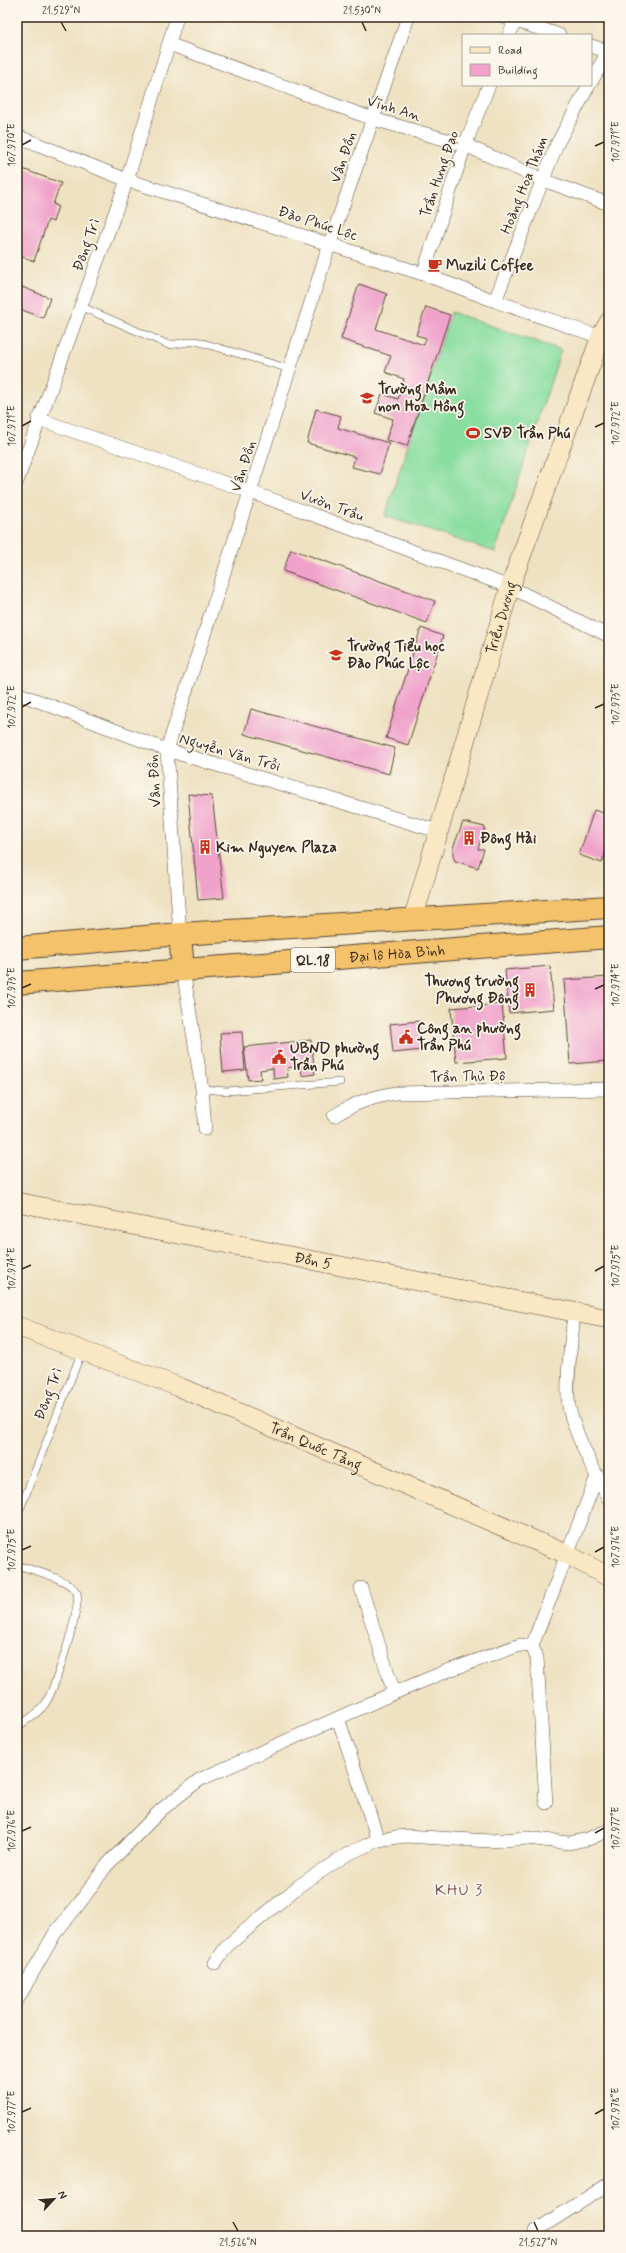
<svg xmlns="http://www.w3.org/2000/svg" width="626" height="2253" font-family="Mynerve,sans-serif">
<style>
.pitch{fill:#89dea0;stroke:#62845f}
.building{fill:#f0a2cb}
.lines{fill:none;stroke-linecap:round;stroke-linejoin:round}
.lane-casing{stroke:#564637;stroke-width:8}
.street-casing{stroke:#564637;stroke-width:14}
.secondary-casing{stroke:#564637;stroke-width:20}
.highway-casing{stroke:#564637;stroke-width:24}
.lane{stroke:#fff;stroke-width:7}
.street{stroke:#fff;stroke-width:13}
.secondary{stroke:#fae7c3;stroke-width:19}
.highway{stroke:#f3c26a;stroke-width:22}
.ticks{fill:none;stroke:#3b2a1e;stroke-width:1.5}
.labels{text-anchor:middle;stroke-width:3.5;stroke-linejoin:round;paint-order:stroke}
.shield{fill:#fbf7ec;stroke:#75685c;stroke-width:1}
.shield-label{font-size:14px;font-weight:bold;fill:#3b2a1e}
.street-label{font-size:15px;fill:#3b2a1e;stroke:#fbf7ec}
.poi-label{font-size:15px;font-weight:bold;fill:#3b2a1e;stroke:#fbf7ec;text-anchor:start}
.neighbourhood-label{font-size:16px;letter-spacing:1px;fill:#7a545b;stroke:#fbf7ec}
.neatline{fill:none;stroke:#3b2a1e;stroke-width:1.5}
.ticks-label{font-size:10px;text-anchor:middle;fill:#3b2a1e}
</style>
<rect width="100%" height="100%" fill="#fbf7ec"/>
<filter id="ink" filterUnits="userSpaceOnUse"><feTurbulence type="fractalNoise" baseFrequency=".025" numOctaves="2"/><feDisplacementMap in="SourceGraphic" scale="8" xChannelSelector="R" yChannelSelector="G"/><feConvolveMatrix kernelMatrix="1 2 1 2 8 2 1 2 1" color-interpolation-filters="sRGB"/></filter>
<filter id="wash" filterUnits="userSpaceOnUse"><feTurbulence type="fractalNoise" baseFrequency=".012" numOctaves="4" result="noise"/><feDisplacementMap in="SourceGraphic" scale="16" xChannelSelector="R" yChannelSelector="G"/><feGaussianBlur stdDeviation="0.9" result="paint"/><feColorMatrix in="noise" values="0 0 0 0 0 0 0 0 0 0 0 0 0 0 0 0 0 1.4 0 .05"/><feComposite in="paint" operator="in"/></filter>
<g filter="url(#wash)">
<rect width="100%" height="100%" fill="#efe2c2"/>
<path class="pitch" d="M451 312 561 350 495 552 385 516Z"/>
<g id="blocks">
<path class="building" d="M17 167 61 183 53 204 58 206 53 222 48 220 34 261 17 255Z
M359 284 387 294 376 329 424 345 426 338 416 335 426 307 450 315 407 446 386 440 393 419 375 413 382 394 398 399 404 379 385 372 391 356 341 339Z
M17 285 50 298 43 318 17 308Z
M316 409 341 416 338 428 389 443 380 474 352 467 355 457 307 443Z
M291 549 435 601 427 623 283 571Z
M421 628 443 636 408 745 386 738Z
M251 709 395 748 389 774 244 734Z
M188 794 212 796 224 898 198 900Z
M594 810 609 815V842L602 863 579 855Z
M463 822 485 827 478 849H484L478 868 455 861 453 856V848Z
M550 966 554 1009 509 1013 505 970Z
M609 977V1061L570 1064 564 980Z
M502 1004 507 1058 456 1062 451 1008Z
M419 1021 422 1050 393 1053 390 1024Z
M242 1032 245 1070 223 1072 220 1033Z
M311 1040 315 1074 302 1076 301 1066 287 1068 288 1077 274 1079 273 1068 260 1070 261 1079 248 1080 244 1047Z"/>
</g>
</g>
<g filter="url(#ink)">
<use href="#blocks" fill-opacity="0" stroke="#564637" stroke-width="1"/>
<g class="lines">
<defs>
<path id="lane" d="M80 306 169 345 196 341 290 369
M202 1089 227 1091 340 1082
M17 1517 82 1351
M17 1565C32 1570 70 1579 77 1593 82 1605 54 1692 45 1704 38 1714 27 1720 17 1727"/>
<path id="street" d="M504 17 559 35
M509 35 517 17
M169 44 373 119 465 145 543 180 609 204
M591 46 609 52
M591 82 609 50
M17 136 127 180 423 274 495 301 609 340
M423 274 465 145 489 85
M495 301 557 144 589 85
M38 419 251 492 510 587 609 636
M17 481 127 180 177 17
M17 693 167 750 438 831
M180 934 167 750 330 243 408 17
M183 970 202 1089 205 1129
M334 1116C354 1103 372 1097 396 1093L609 1089
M574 1312C572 1338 565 1383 569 1407 574 1433 596 1475 609 1499
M361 1588 394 1693
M338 1718 378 1840
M546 1803 537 1658 532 1646 597 1476
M215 1963 227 1946 300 1885 346 1855 378 1840 405 1836 490 1841 527 1838 569 1843 588 1839 609 1830
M17 2000 55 1933 79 1904 106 1866 161 1810 199 1780 394 1693 447 1671 520 1645 532 1646
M535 2231 609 2184"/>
<g id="secondary">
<path id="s1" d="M413 919 510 587 601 336 609 322"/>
<path id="s2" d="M17 1202 609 1319"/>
<path id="s3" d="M17 1326 179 1387 566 1554 609 1577"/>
</g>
<g id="highway">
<path d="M180 934 183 970"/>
<path d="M17 948 180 934 609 907"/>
<path id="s4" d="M17 983 609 937"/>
</g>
</defs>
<use href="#lane" class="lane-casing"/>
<use href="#street" class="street-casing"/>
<use href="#secondary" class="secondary-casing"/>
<use href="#highway" class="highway-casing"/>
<use href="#lane" class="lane"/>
<use href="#street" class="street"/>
<use href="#secondary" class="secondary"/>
<use href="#highway" class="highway"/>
</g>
</g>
<path class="ticks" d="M61 22 66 31M362 22 366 31M22 145 31 140M595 146 604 142M22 426 31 421M595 427 604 423M22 707 31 702M595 708 604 704M22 988 31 984M595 989 604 985M22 1269 31 1265M595 1271 604 1266M22 1550 31 1546M595 1552 604 1547M22 1831 31 1827M595 1833 604 1828M22 2112 31 2108M595 2114 604 2109M233 2222 238 2231M534 2222 538 2231"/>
<defs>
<symbol id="cafe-bare" viewBox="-9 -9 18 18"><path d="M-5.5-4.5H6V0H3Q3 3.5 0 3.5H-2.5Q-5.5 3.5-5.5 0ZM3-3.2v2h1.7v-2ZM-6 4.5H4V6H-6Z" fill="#c8321e" stroke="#fbf7ec" stroke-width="2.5" paint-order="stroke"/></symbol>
<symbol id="school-bare" viewBox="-9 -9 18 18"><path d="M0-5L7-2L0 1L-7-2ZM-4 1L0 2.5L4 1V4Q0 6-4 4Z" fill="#c8321e" stroke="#fbf7ec" stroke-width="2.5" paint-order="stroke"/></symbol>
<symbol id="stadium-bare" viewBox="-9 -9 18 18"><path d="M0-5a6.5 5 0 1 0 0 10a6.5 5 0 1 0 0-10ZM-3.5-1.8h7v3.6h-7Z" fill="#c8321e" stroke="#fbf7ec" stroke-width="2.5" paint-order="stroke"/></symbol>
<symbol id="building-bare" viewBox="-9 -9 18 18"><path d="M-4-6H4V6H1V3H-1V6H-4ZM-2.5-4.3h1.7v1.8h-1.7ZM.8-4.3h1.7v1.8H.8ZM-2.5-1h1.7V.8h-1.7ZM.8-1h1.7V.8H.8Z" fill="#c8321e" stroke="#fbf7ec" stroke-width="2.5" paint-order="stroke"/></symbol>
<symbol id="civic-bare" viewBox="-9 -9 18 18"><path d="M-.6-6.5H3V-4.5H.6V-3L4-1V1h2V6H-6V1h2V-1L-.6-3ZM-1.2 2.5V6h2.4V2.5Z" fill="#c8321e" stroke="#fbf7ec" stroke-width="2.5" paint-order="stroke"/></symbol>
</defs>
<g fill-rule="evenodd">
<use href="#cafe-bare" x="425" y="255" width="20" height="20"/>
<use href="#school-bare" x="357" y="388" width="20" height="20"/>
<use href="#stadium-bare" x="463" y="423" width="20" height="20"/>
<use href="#school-bare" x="326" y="645" width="20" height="20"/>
<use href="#building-bare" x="459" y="828" width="20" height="20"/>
<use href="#building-bare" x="195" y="837" width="20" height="20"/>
<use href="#building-bare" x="520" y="980" width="20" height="20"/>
<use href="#civic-bare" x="396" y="1027" width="20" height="20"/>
<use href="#civic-bare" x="269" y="1047" width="20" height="20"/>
</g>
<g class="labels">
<rect class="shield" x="291" y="948" width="44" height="24" rx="3"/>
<g class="shield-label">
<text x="313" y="965">QL.18</text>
</g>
<g class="street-label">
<text transform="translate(394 108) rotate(17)" y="5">Vĩnh An</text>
<text transform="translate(343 157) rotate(-71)" y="5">Vân Đồn</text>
<text transform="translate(439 174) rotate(-71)" y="5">Trần Hưng Đạo</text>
<text transform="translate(524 185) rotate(-68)" y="5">Hoàng Hoa Thám</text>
<text transform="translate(318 223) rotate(18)" y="5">Đào Phúc Lộc</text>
<text transform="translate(86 245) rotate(-70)" y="5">Đông Trì</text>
<text transform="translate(243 466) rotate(-72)" y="5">Vân Đồn</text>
<text transform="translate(332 505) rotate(20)" y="5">Vườn Trầu</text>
<text dy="5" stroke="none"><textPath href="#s1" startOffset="314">Triều Dương</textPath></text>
<text transform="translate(230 752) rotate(16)" y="5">Nguyễn Văn Trỗi</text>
<text transform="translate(154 781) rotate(-93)" y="5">Vân Đồn</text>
<text dy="5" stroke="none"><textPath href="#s4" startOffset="381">Đại lộ Hòa Bình</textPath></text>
<text transform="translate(468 1076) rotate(-1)" y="5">Trần Thủ Độ</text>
<text dy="5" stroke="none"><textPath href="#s2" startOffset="302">Đồn 5</textPath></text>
<text transform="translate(48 1394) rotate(-69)" y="5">Đông Trì</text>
<text dy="5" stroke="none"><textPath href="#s3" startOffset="322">Trần Quốc Tảng</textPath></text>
</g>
<g class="poi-label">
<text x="446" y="270">Muzili Coffee</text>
<text x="378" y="394">Trường Mầm<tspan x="378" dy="17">non Hoa Hồng</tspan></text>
<text x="484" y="438">SVĐ Trần Phú</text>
<text x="347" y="651">Trường Tiểu học<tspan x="347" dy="17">Đào Phúc Lộc</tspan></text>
<text x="480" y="843">Đông Hải</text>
<text x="216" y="852">Kim Nguyen Plaza</text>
<text x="519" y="986" text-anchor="end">Thương trường<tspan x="519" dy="17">Phương Đông</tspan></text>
<text x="417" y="1033">Công an phường<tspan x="417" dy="17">Trần Phú</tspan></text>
<text x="290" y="1053">UBND phường<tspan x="290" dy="17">Trần Phú</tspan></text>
</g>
<g class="neighbourhood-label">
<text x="459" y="1895">KHU 3</text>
</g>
</g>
<rect width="626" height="2253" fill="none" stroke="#fbf7ec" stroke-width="44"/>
<rect x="462" y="34" width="130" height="52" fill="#fbf7ec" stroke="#aea59a"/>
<rect x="470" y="47" width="20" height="6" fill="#fae7c3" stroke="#aea59a"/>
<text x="498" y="54" font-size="12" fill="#3b2a1e">Road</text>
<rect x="470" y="64" width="20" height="12" fill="#f0a2cb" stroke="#aea59a"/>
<text x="498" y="74" font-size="12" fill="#3b2a1e">Building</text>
<g transform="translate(54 2199) rotate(64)" stroke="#fbf7ec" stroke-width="3" paint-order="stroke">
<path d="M0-3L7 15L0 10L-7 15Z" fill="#3b2a1e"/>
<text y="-6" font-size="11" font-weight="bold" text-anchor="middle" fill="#3b2a1e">N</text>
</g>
<rect x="22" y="22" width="582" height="2209" class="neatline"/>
<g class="ticks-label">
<text x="61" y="14">21.529°N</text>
<text x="362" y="14">21.530°N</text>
<text transform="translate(615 142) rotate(-90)" y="4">107.971°E</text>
<text transform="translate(11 145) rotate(-90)" y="4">107.970°E</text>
<text transform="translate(615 423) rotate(-90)" y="4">107.972°E</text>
<text transform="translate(11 426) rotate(-90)" y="4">107.971°E</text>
<text transform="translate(615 704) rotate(-90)" y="4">107.973°E</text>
<text transform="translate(11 707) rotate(-90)" y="4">107.972°E</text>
<text transform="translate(615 985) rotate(-90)" y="4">107.974°E</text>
<text transform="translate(11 988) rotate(-90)" y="4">107.973°E</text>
<text transform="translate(615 1266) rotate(-90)" y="4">107.975°E</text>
<text transform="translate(11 1269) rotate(-90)" y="4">107.974°E</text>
<text transform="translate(615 1547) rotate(-90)" y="4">107.976°E</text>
<text transform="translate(11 1550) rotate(-90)" y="4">107.975°E</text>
<text transform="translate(615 1828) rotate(-90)" y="4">107.977°E</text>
<text transform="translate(11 1831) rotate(-90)" y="4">107.976°E</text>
<text transform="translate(615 2109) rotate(-90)" y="4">107.978°E</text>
<text transform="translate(11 2112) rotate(-90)" y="4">107.977°E</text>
<text x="238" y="2246">21.526°N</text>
<text x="538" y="2246">21.527°N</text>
</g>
</svg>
